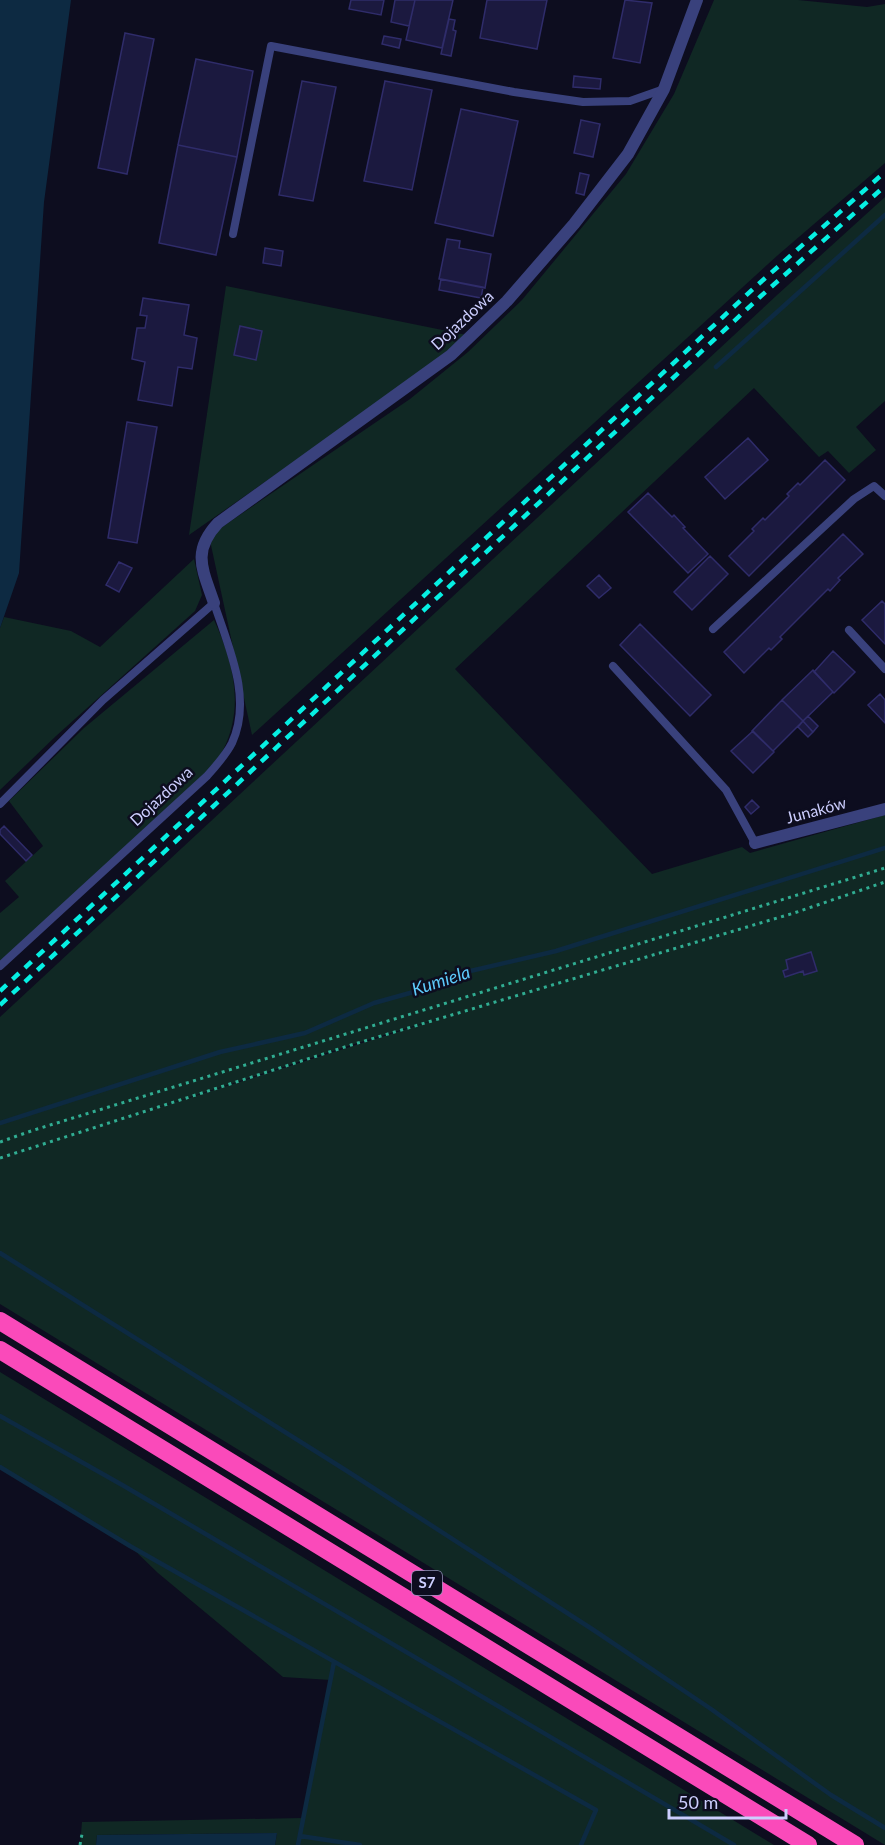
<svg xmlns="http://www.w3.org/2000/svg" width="885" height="1845" font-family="Lato,sans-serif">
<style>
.green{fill:#102824;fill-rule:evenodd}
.water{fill:#0d2a42}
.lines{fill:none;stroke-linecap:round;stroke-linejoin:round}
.stream{stroke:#0d2a42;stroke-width:4.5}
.building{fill:#1b193f;stroke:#2f2c6a;stroke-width:1.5}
.path{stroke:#30ad92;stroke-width:3;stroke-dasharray:3 4.5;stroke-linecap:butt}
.service{stroke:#39417c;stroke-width:8}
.minor{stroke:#39417c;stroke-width:12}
.motorway{stroke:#fa4aba;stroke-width:18}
.rail{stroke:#06efe3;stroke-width:4.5;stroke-dasharray:9 8;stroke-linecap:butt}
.labels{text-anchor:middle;stroke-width:5;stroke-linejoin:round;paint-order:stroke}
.shield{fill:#0d0d1f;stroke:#9394bb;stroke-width:1.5}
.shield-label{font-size:15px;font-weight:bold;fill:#cccefe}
.street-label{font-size:16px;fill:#cccefe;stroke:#0d0d1f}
.water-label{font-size:18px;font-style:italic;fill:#5dcafb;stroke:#0d0d1f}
</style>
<rect width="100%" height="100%" fill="#0d0d1f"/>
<path class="green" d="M714 0H798L867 7 885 4V163L778 255 252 735 209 536 410 399 468 352 522 300 626 174 674 94Z
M885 197V401L856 427 876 450 849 473 828 451 819 457 754 388 455 669 652 874 742 847 750 853 885 815V1845L0 1304V1017L776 296ZM451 1015 132 1116 351 1045Z
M226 286 467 335 412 379 189 535Z
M194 559 202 595 195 611 56 736 0 790V628L4 617 71 631 100 647Z
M214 620C233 661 245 707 223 750 219 758 212 765 206 772L0 962V913L19 897 5 881 43 846 9 801 84 728Z
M0 1372 774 1845H275L277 1833 97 1835 96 1845H80L82 1822 303 1818 331 1680 283 1677 158 1573 130 1546 0 1467Z"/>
<path class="water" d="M0 0H71L44 202 19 573 0 628Z
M277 1833 275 1845H96L97 1835Z"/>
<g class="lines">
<path class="stream" d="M716 367 885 215
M0 1123 220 1052 305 1033 374 1003 417 991 466 972 556 951 885 848
M0 1253 347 1471 592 1629 711 1709 831 1795 885 1828
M0 1416 124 1486 734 1845
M0 1467 130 1546 596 1810 581 1845
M300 1836 360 1845
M298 1845 334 1662"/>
</g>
<path class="building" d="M351 0H384L381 15 349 9Z
M395 0H415L409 26 391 22Z
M415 0H453L442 48 406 40Z
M487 0H547L537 49 480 38Z
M625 0 652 3 640 63 613 58Z
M449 19 455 20 453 30 456 31 451 56 441 54Z
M125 33 154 39 127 174 98 168Z
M384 36 401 39 399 48 382 44Z
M196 59 253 71 237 157 178 145Z
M574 76 601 79 600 89 573 87Z
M302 81 336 87 313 201 279 195Z
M385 81 432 90 412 190 364 181Z
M461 109 518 121 493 236 435 223Z
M581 120 600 124 593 157 574 153Z
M178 145 237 157 216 255 159 243Z
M580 173 589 175 584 195 576 193Z
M447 239 460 241 459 248 491 254 485 288 439 279Z
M265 248 283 251 281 266 263 263Z
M441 279 483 287 481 298 439 290Z
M143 298 189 305 184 335 197 338 192 369 178 367 172 406 138 400 145 362 132 359 137 328H145L147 316 140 315Z
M240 326 262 331 256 360 234 355Z
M127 422 157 427 137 543 108 538Z
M748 438 768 460 725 499 705 477Z
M825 460 845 480 749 576 729 556 754 531 752 529 763 518 765 520 789 496 787 494 798 483 800 485Z
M648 493 672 517 674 515 685 527 683 528 708 554 688 573 628 512Z
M843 534 863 554 838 578 840 580 830 591 828 589 780 637 782 639 771 650 769 648 744 673 724 652Z
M710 556 728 574 692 610 674 592Z
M119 562 132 568 119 592 106 585Z
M599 575 611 588 599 598 587 586Z
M882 601 885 604V644L862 620Z
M640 624 711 695 690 716 620 645Z
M833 651 855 672 834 693 814 672Z
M813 670 833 692 803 721 782 700Z
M880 694 885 700V723L868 705Z
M782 700 803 721 773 751 752 731Z
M808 716 818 726 813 732 803 721Z
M803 721 813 732 808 737 798 727Z
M753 731 774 752 753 773 731 751Z
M752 800 759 807 751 814 745 807Z
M4 826 32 855 26 861 0 834V830Z
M811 952 817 971 804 975 803 971 785 977 783 971 788 969 786 960Z"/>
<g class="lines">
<path class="path" d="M0 1142 34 1130 885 868
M0 1158 351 1045 794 913 885 882
M80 1845 82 1834"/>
<path class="service" d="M233 234 271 46 514 92 583 102 630 101 664 89
M713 629 854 499 874 486 885 496
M849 630 885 669
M613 666 726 790 755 843
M0 804 103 700 214 603C228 646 253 698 232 743 226 755 216 766 207 776L0 966"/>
<path class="minor" d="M214 603C203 570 191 552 218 523L451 355 507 301 574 224 628 154 664 89 697 0
M755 843 885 809"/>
<path class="motorway" d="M0 1321 855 1845
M0 1350 808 1845"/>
<path class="rail" d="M0 991 754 288 885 172
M0 1005 761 296 885 186"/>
</g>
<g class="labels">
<rect class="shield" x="412" y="1571" width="30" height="24" rx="4.5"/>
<g class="shield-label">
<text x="427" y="1588">S7</text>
</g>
<g class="street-label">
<text transform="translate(462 320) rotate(-43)" y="6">Dojazdowa</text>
<text transform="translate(161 796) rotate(-43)" y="6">Dojazdowa</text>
<text transform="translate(816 810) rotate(-15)" y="6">Junaków</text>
</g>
<g class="water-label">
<text transform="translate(441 981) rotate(-18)" y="6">Kumiela</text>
</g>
</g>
<path d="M669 1809v9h117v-9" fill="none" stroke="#cccefe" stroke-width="3"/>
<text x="678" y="1809" font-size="18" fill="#cccefe" stroke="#0d0d1f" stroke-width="4.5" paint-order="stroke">50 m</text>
</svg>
